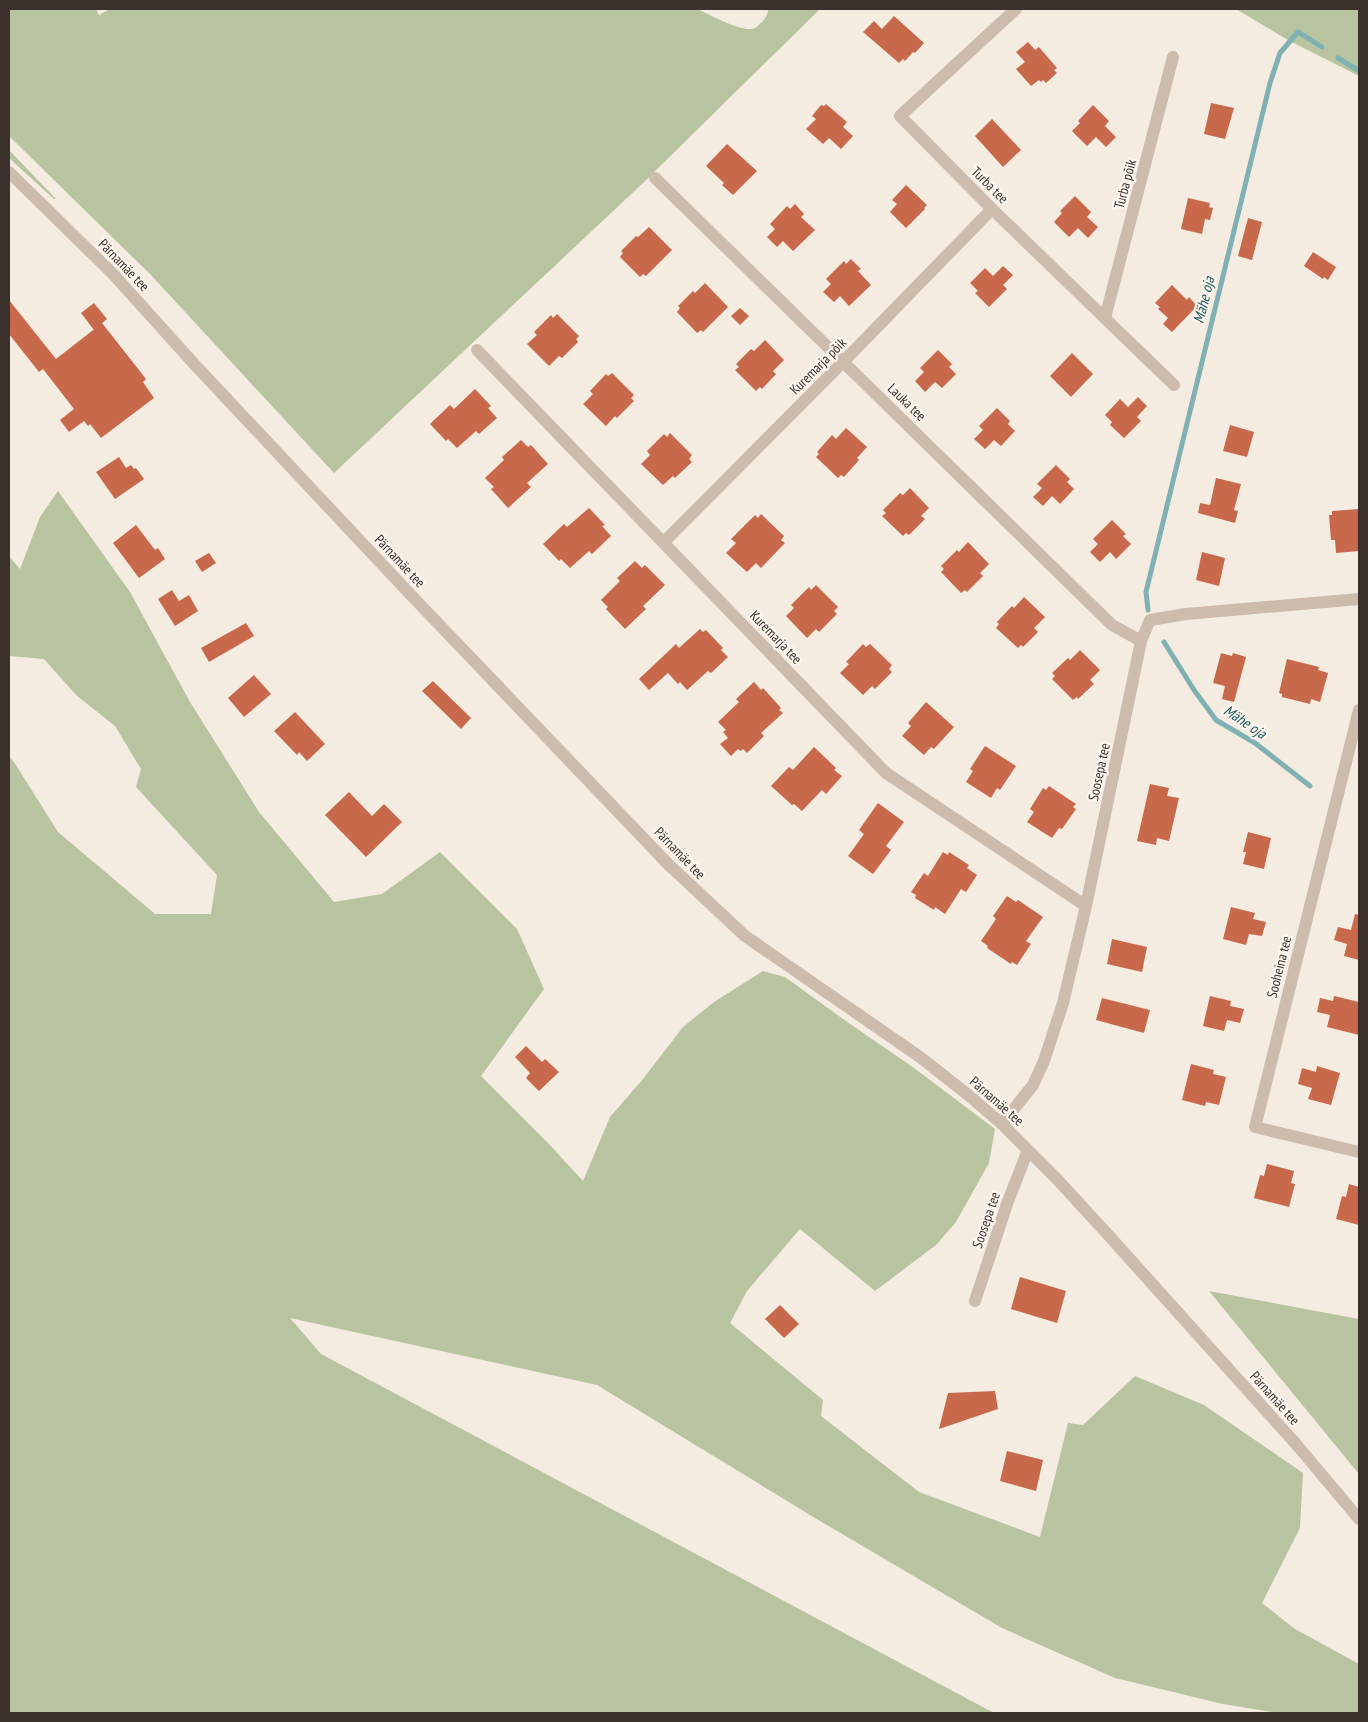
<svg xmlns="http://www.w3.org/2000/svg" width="1368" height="1722" font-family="'PT Sans Narrow',sans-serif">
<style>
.green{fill:#b8c4a0}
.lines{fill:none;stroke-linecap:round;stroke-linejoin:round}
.stream{stroke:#7fb0b2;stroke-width:5}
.building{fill:#c8694b}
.minor{stroke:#cdbbac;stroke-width:12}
.labels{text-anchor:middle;stroke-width:4.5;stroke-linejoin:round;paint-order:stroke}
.street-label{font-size:14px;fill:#3b302b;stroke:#fbf5ee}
.water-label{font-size:15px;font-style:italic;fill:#1f5a5e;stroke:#fbf5ee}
</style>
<rect width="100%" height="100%" fill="#f4ebe1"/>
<path class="green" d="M9 9H96L99 15 110 9H697C711 15 737 30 751 29 755 29 758 26 761 23 765 19 768 15 768 9H820L643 183 334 473 150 274 9 136Z
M1236 9H1359V76L1288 40Z
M9 150 56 199H54L9 158Z
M58 491 130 592 190 702 259 812 334 902 382 894 440 852 517 929 544 989 481 1076 548 1143 583 1181 610 1117 643 1079 683 1027 714 1002 763 971 785 977 843 1019 914 1068 995 1129 989 1163 956 1222 936 1245 875 1291 800 1229 747 1291 730 1323 823 1400 821 1416 919 1492 1040 1537 1068 1423 1083 1425 1135 1376 1204 1405 1303 1473 1300 1528 1262 1603 1295 1629 1359 1664V1713H1279L1223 1704 1115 1678 1002 1628 820 1521 597 1385 290 1318 321 1354 994 1713H9V756L14 762 58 832 155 914H211L217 875 136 787 141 769 115 726 77 696 44 659 9 656V556L20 569 40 517Z
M1209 1291 1359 1319V1474Z"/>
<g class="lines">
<path class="stream" d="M1338 58 1359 71
M1148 610 1146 592 1270 83 1280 53 1298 32 1322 47
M1164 642 1194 690 1216 720 1255 743 1310 786"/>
</g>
<path class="building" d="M894 16 924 43 915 53 913 52 905 61 903 59 899 63 863 32 874 21 882 29Z
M1028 42 1035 50 1039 47 1057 68 1054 70 1057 73 1046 83 1043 80 1041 82 1039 80 1031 86 1016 69 1025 62 1016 52Z
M1211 103 1234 108 1225 139 1204 134Z
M826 104 847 122 843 127 853 136 841 149 829 138 823 144 806 129 816 119 812 116 821 105 824 106Z
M1093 105 1109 121 1105 126 1116 137 1106 147 1096 137 1087 146 1072 131 1080 123 1078 121Z
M992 119 1021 150 1003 167 975 136Z
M727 144 757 171 733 195 722 185 724 183 706 166Z
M906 185 927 205 924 208 925 209 906 228 890 212 897 204 892 200Z
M1075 196 1091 212 1087 217 1098 227 1088 238 1078 228 1069 237 1054 222 1062 213 1060 211Z
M1188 198 1210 203 1209 207 1213 208 1210 220 1205 219 1202 234 1181 229Z
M795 204 804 214 801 217 815 230 793 251 783 241 777 247 767 237 775 229 770 224 787 206 790 209Z
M1248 218 1262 222 1252 260 1238 256Z
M649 227 672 250 646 276 643 274 640 277 620 257 623 253 621 251 636 236 638 237Z
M1313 252 1336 267 1328 280 1324 277 1323 279 1304 266Z
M851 259 861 269 858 271 871 285 849 306 840 296 834 302 823 292 831 284 826 279 844 261 846 264Z
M1003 266 1013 275 1003 285 1007 289 989 307 975 293 978 291 970 283 985 268 993 276Z
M705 283 728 307 703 332 701 330 697 333 677 312 680 308 678 306 693 291 695 293Z
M1172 285 1187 300 1189 297 1197 306 1172 332 1163 324 1168 318 1158 309 1160 307 1155 303Z
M9 300 56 359 97 327 94 330 81 313 94 303 107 319 102 323 146 379 143 382 154 398 101 438 90 424 88 426 84 421 69 432 60 420 74 409 43 369 39 372 9 334Z
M740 308 749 316 740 325 731 316Z
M557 314 579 336 576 339 578 342 562 358 559 356 549 366 527 344 537 335 534 332 551 315 553 318Z
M765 340 784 360 773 371 776 374 762 389 760 387 756 391 735 370 739 367 736 364 751 349 754 351Z
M938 350 952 364 949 367 956 374 942 388 935 382 925 392 915 381 924 372 920 368Z
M1072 353 1093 374 1071 397 1050 376Z
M612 373 634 395 631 398 634 401 617 418 615 416 606 426 583 404 593 394 590 391 606 374 608 376Z
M475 389 491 406 488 408 497 418 479 434 476 431 457 448 448 439 446 441 430 424 450 405 454 409Z
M1138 397 1147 406 1137 417 1141 421 1124 438 1110 425 1112 422 1105 415 1120 399 1128 407Z
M997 408 1010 421 1008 424 1015 431 1001 446 994 440 985 449 974 439 983 430 979 426Z
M1230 425 1254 432 1247 457 1223 451Z
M846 428 867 447 857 458 859 460 844 477 841 475 838 478 816 457 819 454 817 452 832 435 836 439Z
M670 433 692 455 689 459 692 462 675 478 673 476 663 485 641 464 650 455 647 451 664 434 667 437Z
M521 440 528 447 531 445 548 464 527 483 531 487 508 508 491 489 494 487 485 478 504 460 502 457Z
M119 457 126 468 131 465 134 469 136 468 144 479 115 499 96 472Z
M1056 465 1070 479 1067 482 1074 489 1060 504 1052 496 1043 506 1033 497 1042 488 1037 484Z
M1216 478 1241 484 1234 510 1238 511 1235 523 1198 513 1200 503 1210 505Z
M910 488 929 508 921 516 925 519 909 535 906 533 903 536 882 516 886 513 883 510 900 493 903 495Z
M589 508 605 525 602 526 611 536 592 554 589 551 570 568 561 559 559 561 543 544 564 524 567 527Z
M1359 509V551L1336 553 1335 540H1331L1329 515H1332V511Z
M761 514 784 536 781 540 785 543 761 568 756 563 747 572 726 553 736 543 731 539 755 515 758 518Z
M1112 520 1126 534 1123 536 1131 544 1116 559 1110 552 1100 562 1090 552 1098 544 1093 539Z
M136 525 155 550 158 548 165 559 139 578 113 543Z
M968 542 989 564 980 573 983 576 967 592 965 590 961 593 941 572 944 569 941 566 957 550 959 552Z
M1202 552 1225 558 1219 586 1196 580Z
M209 553 216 563 202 572 195 561Z
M635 561 642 568 645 565 665 585 643 606 646 609 625 629 606 609 608 607 601 600 620 581 617 578Z
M816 585 838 607 834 611 837 614 819 632 816 629 807 638 786 616 794 608 791 605 809 587 811 590Z
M172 590 179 601 189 595 198 611 175 626 158 599Z
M1024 597 1045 617 1034 628 1038 632 1023 647 1021 645 1018 648 996 628 999 624 997 622 1012 606 1014 608Z
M246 623 254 636 209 662 201 648Z
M700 629 703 632 706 630 723 648 721 650 728 657 711 673 708 671 687 690 680 682 678 684 668 673 649 690 639 679 676 644 679 648Z
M863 644 866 647 870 644 892 665 889 669 892 672 875 689 872 686 863 695 840 673 849 664 846 662Z
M1080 650 1100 670 1090 680 1094 684 1078 699 1077 697 1073 700 1052 679 1055 676 1052 673 1068 658 1070 660Z
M1221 653 1232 656 1233 653 1246 657 1234 702 1222 699 1225 686 1213 683Z
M1287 659 1319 667 1318 670 1328 673 1320 702 1311 699 1310 704 1282 697V694L1279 693Z
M254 675 271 694 244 717 228 698Z
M433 681 471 718 461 729 422 691Z
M754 682 761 690 763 688 781 708 779 710 783 713 761 733 764 736 747 753 743 749 741 751 738 749 731 756 720 744 728 738 723 732 726 730 718 722 739 702 736 699Z
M926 702 954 727 934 749 931 747 924 755 902 736 911 726 908 723Z
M295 712 325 744 307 761 299 752 297 755 274 731Z
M985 746 1016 766 1000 790 997 788 991 798 966 782 973 771 970 769Z
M814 747 836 768 834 770 842 776 826 794 822 790 802 811 794 804 792 805 771 786 789 767 793 770Z
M1150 784 1169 788 1167 796 1179 798 1169 841 1157 838 1156 845 1137 841Z
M1049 786 1076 804 1073 807 1076 809 1062 829 1059 828 1052 838 1027 822 1034 812 1030 809 1043 788 1046 790Z
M349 792 372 816 384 804 402 822 366 857 325 815Z
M878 803 904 822 886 846 891 850 873 874 848 856 864 834 859 830Z
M1248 832 1271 838 1264 869 1243 864 1246 852H1243Z
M943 852 948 855 949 852 969 865 967 868 977 875 966 892 961 889 945 914 935 907 934 910 915 898 916 895 911 892 924 873 928 876Z
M1007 896 1016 902 1018 900 1043 917 1026 941 1031 944 1017 965 1012 962 1011 964 987 948 988 946 981 941 996 919 993 916Z
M1231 907 1255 913 1253 919 1266 922 1262 936 1249 934 1246 945 1223 939Z
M1355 914 1359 915V960L1344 956 1347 944 1334 940 1338 927 1351 930Z
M1112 939 1147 947 1142 972 1107 964Z
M1210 996 1231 1001 1230 1006 1244 1009 1240 1023 1227 1020 1224 1031 1203 1026Z
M1334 996 1359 1002V1035L1327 1027 1330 1015 1317 1012 1320 998 1333 1001Z
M1102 998 1150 1010 1144 1033 1096 1020Z
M526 1046 542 1062 545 1059 559 1072 539 1091 526 1078 530 1073 515 1057Z
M1191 1064 1214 1070 1213 1074 1226 1077 1219 1105 1206 1102 1205 1106 1182 1100Z
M1317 1066 1340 1073 1331 1105 1308 1099 1312 1088 1298 1084 1302 1068 1316 1072Z
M1267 1164 1294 1171 1291 1183 1295 1184 1289 1207 1254 1198 1260 1175 1264 1176Z
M1349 1184 1359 1187V1225L1336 1219 1342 1196 1346 1197Z
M1020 1277 1066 1291 1057 1323 1011 1309Z
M780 1305 799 1324 784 1338 765 1319Z
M995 1391 998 1409 939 1429 948 1393Z
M1007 1451 1043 1460 1036 1491 1000 1481Z"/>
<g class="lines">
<path class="minor" d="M1016 9 900 116 992 209 1174 385
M9 172 113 274 196 366 409 593 668 864 745 936 920 1057 967 1094 1002 1124 1056 1178 1111 1238 1296 1444 1359 1519
M655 178 1112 625 1141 641
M1105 318 1173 57
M477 350 886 773 1086 906
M664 542 844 361 992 209
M1359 710 1255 1127 1359 1152
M1002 1124 1033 1085 1044 1061 1063 1003 1086 906 1141 641 1150 620 1186 614 1359 599
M975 1301 1007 1204 1028 1150"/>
</g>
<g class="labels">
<g class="street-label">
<text transform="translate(1125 184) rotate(-75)" y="5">Turba põik</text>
<text transform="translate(990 185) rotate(45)" y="5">Turba tee</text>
<text transform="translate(124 265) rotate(46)" y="5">Pärnamäe tee</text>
<text transform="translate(818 366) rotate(-45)" y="5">Kuremarja põik</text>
<text transform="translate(907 402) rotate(44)" y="5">Lauka tee</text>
<text transform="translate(400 561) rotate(47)" y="5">Pärnamäe tee</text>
<text transform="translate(776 637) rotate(46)" y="5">Kuremarja tee</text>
<text transform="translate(1099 772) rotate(-78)" y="5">Soosepa tee</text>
<text transform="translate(680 853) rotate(46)" y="5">Pärnamäe tee</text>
<text transform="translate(1279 967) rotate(-76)" y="5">Sooheina tee</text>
<text transform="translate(997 1101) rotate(41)" y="5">Pärnamäe tee</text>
<text transform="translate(986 1220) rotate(-71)" y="5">Soosepa tee</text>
<text transform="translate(1275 1398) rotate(48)" y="5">Pärnamäe tee</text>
</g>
<g class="water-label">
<text transform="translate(1204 300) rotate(-76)" y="5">Mähe oja</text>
<text transform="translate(1245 722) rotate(34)" y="5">Mähe oja</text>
</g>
</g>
<rect width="1368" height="1722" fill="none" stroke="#3b302b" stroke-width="20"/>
</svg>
